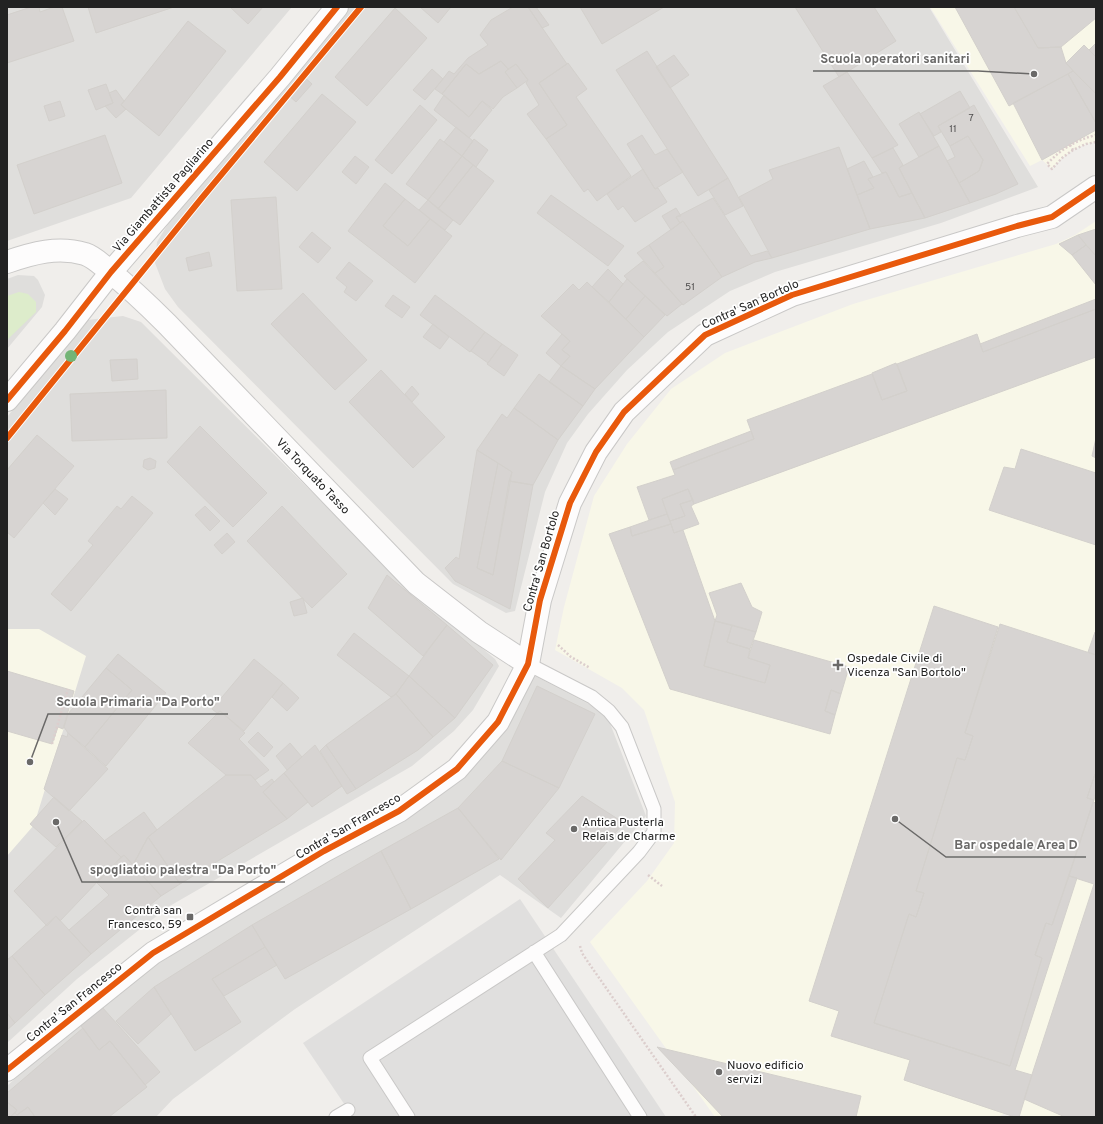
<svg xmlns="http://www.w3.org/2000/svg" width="1103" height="1124" font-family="Overpass,sans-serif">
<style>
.residential{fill:#dfdedc}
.education{fill:#f8f7e8}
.grass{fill:#ddeccb}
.parking{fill:#e0dfde}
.building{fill:#d7d4d2;stroke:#d3d0cc}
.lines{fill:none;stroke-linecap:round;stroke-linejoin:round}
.lane-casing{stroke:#c9c8c7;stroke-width:15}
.street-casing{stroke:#c9c8c7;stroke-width:24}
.path{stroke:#dccecd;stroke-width:2.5;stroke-dasharray:2 2;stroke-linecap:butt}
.lane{stroke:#fdfcfc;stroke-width:13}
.street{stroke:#fdfcfc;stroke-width:22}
.cycleway-casing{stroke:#fff;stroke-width:8}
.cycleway{stroke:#e8590c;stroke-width:6}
.tree{fill:#73b476}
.poi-dot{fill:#6a6968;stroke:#fff;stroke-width:1.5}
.labels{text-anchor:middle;stroke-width:3.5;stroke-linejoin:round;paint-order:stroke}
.number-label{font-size:10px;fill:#4f4e4e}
.street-label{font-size:12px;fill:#222;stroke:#fff}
.poi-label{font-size:12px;fill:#222;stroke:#fff;text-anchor:start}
.leader{fill:none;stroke:#6a6968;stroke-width:1.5}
.callout-dot{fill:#6a6968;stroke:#fff;stroke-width:1.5}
.callout-label{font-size:13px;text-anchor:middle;font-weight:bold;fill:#6a6968;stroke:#fff;stroke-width:3.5;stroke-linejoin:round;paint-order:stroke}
</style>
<rect width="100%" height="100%" fill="#f0eeeb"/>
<path class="residential" d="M7 7H292L131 198 7 241Z
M345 7H929L1038 187 941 223 775 272 730 291 668 332 627 370 588 414 567 443 545 492 515 611 506 613 453 584 178 307 165 289 155 263 157 242 179 206Z
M18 275 34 276 38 280 45 295 42 307 7 349V279Z
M123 316 141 322 395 575 495 659 499 666 473 710 454 731 412 766 168 907 77 979 7 1043V417L87 320Z
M527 672 606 713 646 816 561 918 500 875 295 1009 173 1099 156 1117H7V1086L142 965 447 784Z"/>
<path class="education" d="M930 7H1096V142L1086 144 1073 150 1062 158 1052 169 1042 160 1030 166Z
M1096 221V1117H1027L1008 1112 998 1117H715L590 942 647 881 674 843 675 802 644 710 622 688 555 650 564 607 594 496 627 444 671 389 725 353 853 304 1056 244 1075 235Z
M7 629H39L86 656 34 825 7 856Z"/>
<path class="grass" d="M19 292 28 294 36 302V312L7 340V296Z"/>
<path class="parking" d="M520 899 666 1117H353L303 1043Z"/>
<path class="building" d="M31 7H39L40 12 54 7H62L74 41 7 63V15Z
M88 7H174L96 33Z
M230 7H263L248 24Z
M420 7H451L438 23Z
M513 7H528L567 64 539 83 567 125 546 139 527 114 539 105 526 83 528 80 516 64 508 69 501 61 479 74 466 64 442 94 435 89 449 71 454 74 468 58 488 45 480 35 491 20Z
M528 7H536L549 25 542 28Z
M580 7H664L602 44Z
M795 7H874L896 41 839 77Z
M955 7H1014L1038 48 1061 47 1066 63 1073 71 1009 106Z
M1014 7H1096V18L1061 47 1038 48Z
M395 8 427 38 367 106 335 77Z
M188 21 226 51 159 136 121 105Z
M1096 43V57L1089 50Z
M1084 45 1096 57V94L1066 63Z
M647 51 728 178 698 196 616 70Z
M674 55 689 75 670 88 656 67Z
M501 61 508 69 505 72 517 88 503 97 493 109 482 101 469 117 442 94 466 64 479 74Z
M568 63 587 89 576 97 631 176 597 201 588 189 584 192 546 139 567 125 539 83Z
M516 64 528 80 517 88 505 72Z
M432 69 443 79 425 100 413 90Z
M1073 71 1096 94V123L1068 74Z
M847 72 898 145 872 158 823 86Z
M1068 74 1096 123V130L1042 160 1013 103Z
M302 75 312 84 296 102 286 93Z
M106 84 113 103 96 110 88 90Z
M116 90 124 101 121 105 126 109 116 118 105 106 113 103 109 93Z
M960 91 970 108 938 126 941 132 934 136 920 114Z
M322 94 356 122 297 191 264 162Z
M444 95 469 117 482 101 492 110 469 138 434 110Z
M60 101 65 116 49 121 44 106Z
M420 105 437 120 392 174 375 160Z
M974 105 1018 184 996 194 970 203 959 183 979 171 983 160 968 136 950 146 938 126Z
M919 112 939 146 919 157 899 124Z
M456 127 473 141 462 156 444 142Z
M105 135 122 183 34 214 17 165Z
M642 135 655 155 667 149 683 172 655 189 627 144Z
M968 136 983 160 979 171 959 183 947 161 955 157 950 146Z
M440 139 462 156 428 200 406 184Z
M474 139 488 150 476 167 462 156Z
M939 146 970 203 925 218 899 168Z
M839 147 870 229 772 258 739 197 773 179 769 170Z
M893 148 903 165 899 168 912 193 899 197 886 172 882 173 872 158Z
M355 156 369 167 356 184 342 172Z
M462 156 473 165 438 209 428 200Z
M864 161 873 177 868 179 874 188 857 195 847 169Z
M473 165 494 181 460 225 438 209Z
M643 169 655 189 658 188 667 202 635 222 623 206 618 210 607 194Z
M886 172 899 197 912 193 925 218 870 229 857 195 874 188 868 179Z
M728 178 743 206 725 215 709 190Z
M385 183 405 199 383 226 408 246 430 219 452 236 415 283 348 231Z
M551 195 624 246 608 266 537 213Z
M276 197 282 289 237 291 231 200Z
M713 198 751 256 767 251 772 258 755 262 722 277 683 221 680 223 676 217Z
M405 199 430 219 408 246 383 226Z
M428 200 453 220 445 230 419 210Z
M676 208 681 216 676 217 680 223 671 230 662 216Z
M683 221 722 277 683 305 655 273 664 267 649 245Z
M1096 229V256L1078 235Z
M312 232 331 248 318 263 299 247Z
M1078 235 1086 245 1072 255 1059 244Z
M649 245 664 267 655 273 637 253Z
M1086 245 1096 256V285L1072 255Z
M209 252 212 266 189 271 186 258Z
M643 261 682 304 667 316 624 276Z
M349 262 373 281 356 301 344 292 347 287 336 278Z
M608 269 623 284 609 302 592 287Z
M627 279 645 296 626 319 609 302Z
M587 282 644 337 595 389 561 366 570 356 562 350 570 341 541 316 573 284 579 290Z
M303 293 367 360 335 390 271 324Z
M393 295 410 307 402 318 385 306Z
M435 295 485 332 470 352 420 315Z
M645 296 665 315 644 337 626 319Z
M1096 299V309L983 352 980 344Z
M1096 309V357L694 504 688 489 662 499 667 514 649 520 637 487 675 475 673 470 754 439 747 420 872 374 882 400 907 391 897 364 977 334 983 352Z
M433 324 449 337 440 349 423 337Z
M485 332 502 344 488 363 471 351Z
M562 334 570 341 562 350 570 356 561 366 546 353Z
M502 344 518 355 504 376 487 364Z
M137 359 138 379 112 381 110 360Z
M896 363 907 391 882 400 872 373Z
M561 366 595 389 583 406 549 382Z
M381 370 445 437 413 468 349 402Z
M539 374 583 406 558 440 514 408Z
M412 386 419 394 412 402 405 394Z
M166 390 167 438 72 441 70 394Z
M514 408 558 440 533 485 509 481 512 472 477 450 502 414 507 418Z
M200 426 267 493 233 527 167 462Z
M751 431 754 439 673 470 670 462Z
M37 435 74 466 14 538 7 532V470Z
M1096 438V458L1092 456Z
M1021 449 1096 473V545L989 510 1004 467 1015 469Z
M477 450 498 463 477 568 493 575 509 481 533 485 510 609 455 581 445 568 456 557 459 559Z
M150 458 156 461 155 468 148 470 143 467 144 460Z
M498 463 512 472 493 575 477 568Z
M55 489 68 499 55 515 43 503Z
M688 489 693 500 680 504 685 516 670 521 662 499Z
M132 496 153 513 71 611 51 594 93 545 88 541 117 506 121 509Z
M693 500 694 504 691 506 699 524 674 533 670 521 685 516 680 504Z
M205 506 220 521 210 531 195 515Z
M282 506 347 574 312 608 247 541Z
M667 514 671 524 632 536 630 527Z
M671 524 674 533 683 530 715 621 704 666 765 683 770 665 748 658 754 640 849 667 841 694 831 690 825 711 835 715 830 734 670 689 609 534 630 527 632 536Z
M227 533 235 542 222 554 214 545Z
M387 575 447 625 423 656 368 608Z
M741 583 752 607 762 612 756 632 715 621 717 615 709 593Z
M303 598 307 613 294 616 290 602Z
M934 606 998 627 965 733 973 736 965 760 957 758 916 891 924 893 916 917 909 914 874 1023 1010 1066 1042 958 1035 955 1046 923 1052 925 1069 876 1077 878 1015 1070 1032 1075 1019 1117H1015L904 1080 910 1060 831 1036 839 1011 809 1001Z
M715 621 732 625 727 642 750 649 748 658 770 665 765 683 704 666Z
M1000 624 1096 655V774H1095L1087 798 1094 800 1052 925 1046 923 1035 955 1042 958 1010 1066 874 1023 909 914 916 917 924 893 916 891 957 758 965 760 973 736 965 733Z
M447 625 493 665 455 718 409 676Z
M732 625 756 632 750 649 727 642Z
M1095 632H1096V655L1088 652Z
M354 633 409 676 396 694 391 697 337 655Z
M118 654 166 693 106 766 85 747 132 690 106 668Z
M254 659 283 683 244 731 220 711 217 713 212 709Z
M106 668 132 690 85 747 68 733 64 727 68 714Z
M7 671 74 691 63 729 58 727 52 744 7 731Z
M409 676 455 718 433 737 396 694Z
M283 683 299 698 287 711 272 697Z
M537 686 595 714 559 788 502 761Z
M831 690 841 694 835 715 825 711Z
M396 694 433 737 418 750 356 789 326 745Z
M220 711 245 733 239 739 269 770 255 780 251 775H226L188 743Z
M258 732 273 747 264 757 248 742Z
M68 733 108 769 69 811 44 789 62 735 67 737Z
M290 743 302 757 287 770 276 756Z
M315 745 342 786 312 807 284 773Z
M326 745 356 789 347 794 320 751Z
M502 761 559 788 501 860 458 808Z
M284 773 308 802 287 819 263 792Z
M1095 774H1096V792L1094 800 1087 798Z
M226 775H251L261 787 272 779 274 782 263 792 287 819 180 884 148 837Z
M582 796 624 823 548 908 518 879 555 840 546 833Z
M54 797 82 821 56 847 30 824Z
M1093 802 1096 803V1117H1065L1024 1099 1094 884 1069 876Z
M458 808 499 859 411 909 381 851Z
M144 812 157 830 148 837 133 865 124 855 121 857 104 841Z
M84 820 121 857 60 921 56 916 47 926 14 891Z
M148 837 180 884 161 896 133 865Z
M381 851 411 909 285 979 252 925Z
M124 855 161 896 91 954 69 930 109 895 97 883Z
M56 916 91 954 45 995 12 956Z
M252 925 265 947 212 979 241 1022 195 1051 154 987Z
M265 947 277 965 224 996 212 979Z
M12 956 45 995 15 1023 7 1013V960Z
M154 987 171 1014 138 1044 116 1021Z
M102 1007 160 1072 145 1085 110 1041 99 1050 81 1026Z
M7 1013 15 1023 7 1030Z
M83 1028 99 1050 110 1041 147 1087 109 1117H35L28 1107 17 1115 15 1113 17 1110 7 1102V1093Z
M657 1047 861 1096 856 1117H723Z
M7 1102 17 1110 10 1117H7Z
M28 1107 35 1117H10L15 1113 17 1115Z"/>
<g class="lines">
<defs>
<path id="lane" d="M534 952 640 1117
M336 1117 348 1110
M408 1117 370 1058 561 935 639 852 654 832V809L622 727 609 711 592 697 528 664"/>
<path id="street" d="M7 262C33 253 58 246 85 254 94 257 101 264 108 270 129 287 148 305 167 324L416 583 479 632 528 664
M7 400 65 331 111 272 280 77 337 7
M7 1070 153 953 324 851 399 811 457 769 498 722 528 664 540 600 570 503 596 452 624 412 705 335 792 295 1017 226 1052 217 1096 187"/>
</defs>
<use href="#lane" class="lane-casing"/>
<use href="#street" class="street-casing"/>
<path class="path" d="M1070 145 1073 150 1086 144 1096 142
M1073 150 1062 158 1052 169 1047 164C1061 149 1076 140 1096 135
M558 645 571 657 590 668
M52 744 68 689
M648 875 662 886
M580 946 582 953 588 962 696 1117"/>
<use href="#lane" class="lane"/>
<use href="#street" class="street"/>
<defs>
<path id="cycleway" d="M7 400 65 331 111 272 280 77 337 7
M7 438 201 199 361 7
M7 1070 153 953 324 851 399 811 457 769 498 722 528 664 540 600 570 503 596 452 624 412 705 335 792 295 1017 226 1052 217 1096 187"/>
</defs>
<use href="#cycleway" class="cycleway-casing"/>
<use href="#cycleway" class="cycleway"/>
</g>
<circle class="tree" cx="71" cy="356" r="6"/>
<g class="poi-dot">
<path d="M836 659h4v4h4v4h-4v4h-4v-4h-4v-4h4z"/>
<circle cx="574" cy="829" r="4"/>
<rect x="186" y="913" width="8" height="8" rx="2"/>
<circle cx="719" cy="1072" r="4"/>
</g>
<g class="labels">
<g class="number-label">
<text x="971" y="121">7</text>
<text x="953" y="132">11</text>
<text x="690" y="290">51</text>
</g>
<g class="street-label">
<text transform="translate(163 195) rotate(-49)" y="4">Via Giambattista Pagliarino</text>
<text transform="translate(750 304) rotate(-24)" y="4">Contra' San Bortolo</text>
<text transform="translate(313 476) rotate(46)" y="4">Via Torquato Tasso</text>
<text transform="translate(541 561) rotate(-74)" y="4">Contra' San Bortolo</text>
<text transform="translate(348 826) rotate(-30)" y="4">Contra' San Francesco</text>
<text transform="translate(74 1002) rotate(-39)" y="4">Contra' San Francesco</text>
</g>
<g class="poi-label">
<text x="847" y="662">Ospedale Civile di<tspan x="847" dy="14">Vicenza "San Bortolo"</tspan></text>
<text x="582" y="826">Antica Pusterla<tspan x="582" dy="14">Relais de Charme</tspan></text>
<text x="182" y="914" text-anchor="end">Contrà san<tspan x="182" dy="14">Francesco, 59</tspan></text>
<text x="727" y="1069">Nuovo edificio<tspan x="727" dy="14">servizi</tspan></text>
</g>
</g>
<path class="leader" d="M1034 74L978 71H813M30 762L48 714H228M895 819L946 857H1086M56 822L82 882H285"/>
<g class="callout-dot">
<circle cx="1034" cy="74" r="4"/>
<circle cx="30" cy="762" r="4"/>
<circle cx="895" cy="819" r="4"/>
<circle cx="56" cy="822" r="4"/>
</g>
<g class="callout-label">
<text x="895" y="63">Scuola operatori sanitari</text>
<text x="138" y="706">Scuola Primaria "Da Porto"</text>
<text x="1016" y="849">Bar ospedale Area D</text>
<text x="183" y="874">spogliatoio palestra "Da Porto"</text>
</g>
<rect width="1103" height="1124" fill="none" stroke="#222222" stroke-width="16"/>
</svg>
